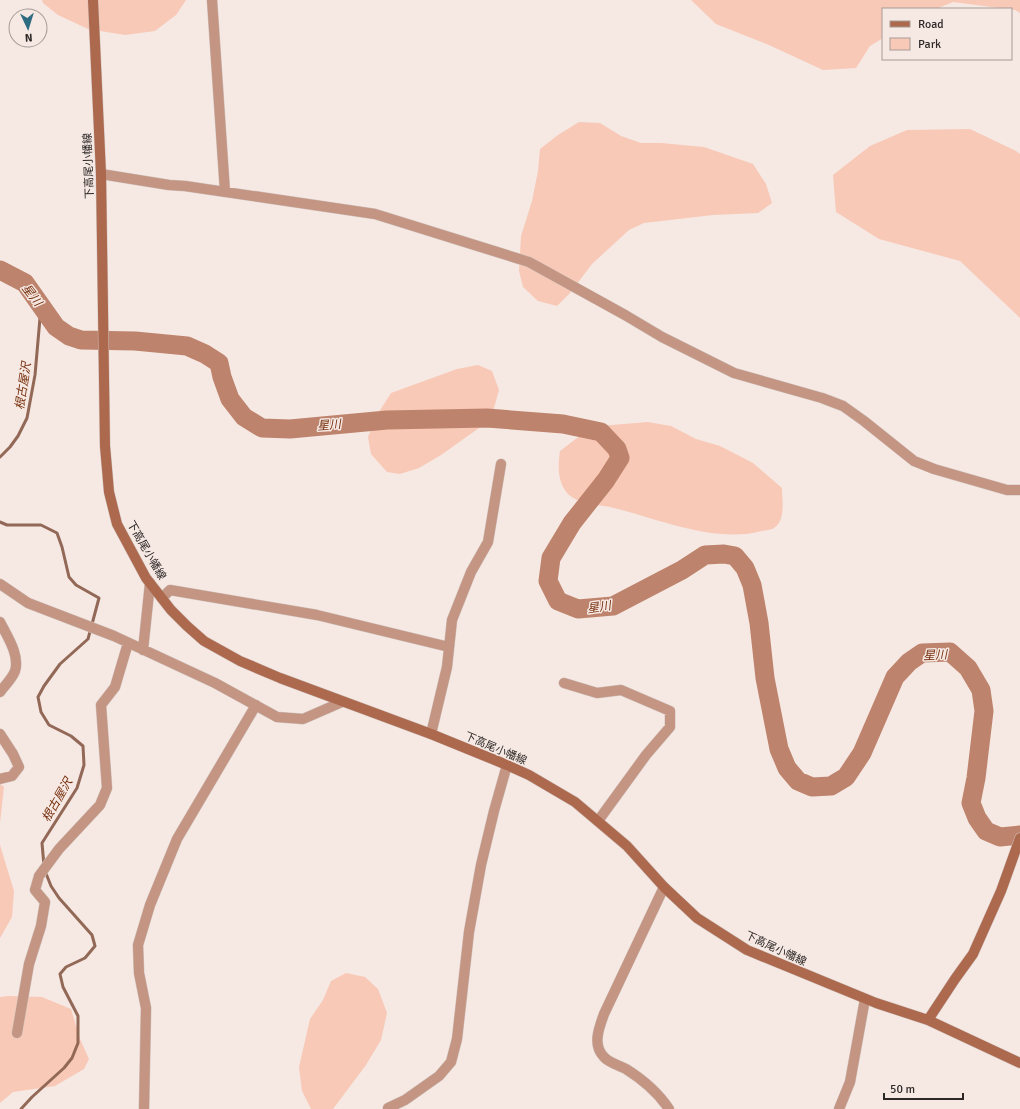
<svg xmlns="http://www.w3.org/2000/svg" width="1020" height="1109" font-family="Signika,'Noto Sans JP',sans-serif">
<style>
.green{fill:#f8c9b7}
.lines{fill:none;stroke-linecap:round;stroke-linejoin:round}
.stream{stroke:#926857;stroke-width:3}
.river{stroke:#bd836c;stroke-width:19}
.street-casing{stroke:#d2c5c1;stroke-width:11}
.secondary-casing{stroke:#d2c5c1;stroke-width:11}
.street{stroke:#c39582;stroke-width:10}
.secondary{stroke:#ac694e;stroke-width:10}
.labels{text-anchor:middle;stroke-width:3;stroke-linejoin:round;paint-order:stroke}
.street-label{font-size:11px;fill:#2d2826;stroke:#f6e8e3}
.water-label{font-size:12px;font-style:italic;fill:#77300e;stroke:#f6e8e3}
</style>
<rect width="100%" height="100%" fill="#f6e8e3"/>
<path class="green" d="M42 0H186L176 15 155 31 125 35 88 29 58 15 43 3Z
M691 0H1020V13L1015 10 953 2 936 9H883V38L870 46 856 68 823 70 769 45 716 24Z
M579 122 600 123 621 136 641 143H661L704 147 753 164 766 184 772 203 758 213 713 215 644 223 629 230 592 264 570 293 557 306 538 301 523 287 519 271 521 236 532 201 538 171 540 149 558 135Z
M970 129 1016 151 1020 154V318L960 261 879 239 836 212 833 175 870 146 907 130Z
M478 365 492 371 499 390 494 408 479 428 441 455 419 468 400 474 387 472 371 454 368 437 377 415 391 393 457 369Z
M648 422 671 426 696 439 720 446 753 463 782 488C782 501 786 520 774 528 771 530 765 530 762 531 715 544 656 518 610 507 599 505 576 503 568 494 557 482 558 465 560 451L581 435 600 426Z
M0 784 4 787 0 823Z
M0 845 14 891 12 917 0 938Z
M346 973 365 977 378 989 387 1013 381 1040 366 1065 333 1109H311L302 1091 299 1067 310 1019 323 1000 331 981Z
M8 996 42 997 71 1009 80 1039 89 1059 84 1069 55 1086 13 1092 0 1103V997Z"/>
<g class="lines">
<path class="stream" d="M0 457 10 447 18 436 27 418 35 375 40 318 44 311
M0 522 7 525H41L57 533 62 547 69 577 76 585 99 598 88 639 60 664 44 686 38 697 41 712 49 725 71 736 83 746 84 765 77 788 42 843 44 866
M21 1109 32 1097 64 1068 72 1058 78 1043V1016L63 987 60 974 66 967 85 958 95 946 92 935 59 898 51 886 45 871"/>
<path class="river" d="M0 270 25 283 56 327 69 336 81 340 135 341 187 346 205 354 219 363 222 377 230 399 244 417 262 428 290 429 387 420 487 418 563 424 601 432 617 449 620 458 606 480 572 523 551 558 548 581 558 601 578 609 613 606 682 570 705 555 724 554 735 556 745 568 752 585 759 623 765 678 779 749 787 768 798 781 812 787 831 786 846 777 862 753 895 677 909 662 922 653 950 652 968 668 981 690 984 711 976 778 971 803 977 818 986 831 1000 837 1020 835"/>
<defs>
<path id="street" d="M212 0 225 192
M101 174 169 185 185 186 375 214 529 262 625 315 662 337 734 373 822 398 843 406 864 421 914 461 934 469 1007 490H1020
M0 584 28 603 114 636 215 683 277 717 303 719 342 702
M162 598 170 590 317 615 449 647
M0 622C7 636 20 655 15 671 12 679 5 685 0 692
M143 650 150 583
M564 683 597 693 621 690 670 711V727L646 755 598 821
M0 734 13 754 19 767 12 776 0 779
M431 734 447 667 452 620 471 572 488 542 501 464
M664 887 604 1014C599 1028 592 1045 604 1057 609 1063 619 1065 626 1069 642 1079 659 1094 669 1109
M17 1033 29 964 41 926 45 902 35 890 39 876 59 849 100 805 107 788 101 705 115 687 128 643
M388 1108 405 1100 439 1076 451 1062 457 1039 469 932 481 865 494 811 507 765
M144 1109 146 1008 139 973 138 945 150 905 177 839 256 705
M839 1109 850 1082 865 999"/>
<path id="secondary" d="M93 0 101 174 105 446 109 492 117 524 146 578 171 610 187 626 204 641 240 661 280 678 431 734 507 765 529 775 575 802 627 846 664 887 697 918 747 950 876 1003 928 1020 1020 1063
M928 1020 955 979 973 954 1001 891 1020 838"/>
</defs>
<use href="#street" class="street-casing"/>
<use href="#secondary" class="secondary-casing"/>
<use href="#street" class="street"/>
<use href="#secondary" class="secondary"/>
</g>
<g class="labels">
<g class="street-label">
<text transform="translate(88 166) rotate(-92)" y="4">下高尾小幡線</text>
<text transform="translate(147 550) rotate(60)" y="4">下高尾小幡線</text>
<text transform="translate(496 748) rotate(23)" y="4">下高尾小幡線</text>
<text transform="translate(776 948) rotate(25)" y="4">下高尾小幡線</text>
</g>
<g class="water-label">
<text transform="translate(32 295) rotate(52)" y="4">星川</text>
<text transform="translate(23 386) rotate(-81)" y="4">根古屋沢</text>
<text transform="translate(329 425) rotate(-5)" y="4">星川</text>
<text transform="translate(599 607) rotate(-8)" y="4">星川</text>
<text transform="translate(935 655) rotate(-2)" y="4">星川</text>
<text transform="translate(57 800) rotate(-60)" y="4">根古屋沢</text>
</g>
</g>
<rect x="882" y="8" width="130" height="52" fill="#f6e8e3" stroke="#a69b97"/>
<rect x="890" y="21" width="20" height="6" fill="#ac694e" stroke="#a69b97"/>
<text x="918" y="28" font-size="12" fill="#2d2826">Road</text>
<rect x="890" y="38" width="20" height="12" fill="#f8c9b7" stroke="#a69b97"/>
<text x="918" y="48" font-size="12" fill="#2d2826">Park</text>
<g transform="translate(28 28) rotate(176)"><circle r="19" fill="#f6e8e3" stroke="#a69b97"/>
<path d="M0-3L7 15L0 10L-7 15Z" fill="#2d6c81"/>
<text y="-6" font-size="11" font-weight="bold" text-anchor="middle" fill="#2d2826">N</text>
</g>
<path d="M884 1093v6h79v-6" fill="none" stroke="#2d2826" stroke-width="2"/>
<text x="890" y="1093" font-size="12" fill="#2d2826" stroke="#f6e8e3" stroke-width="3" paint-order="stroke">50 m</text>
</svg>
